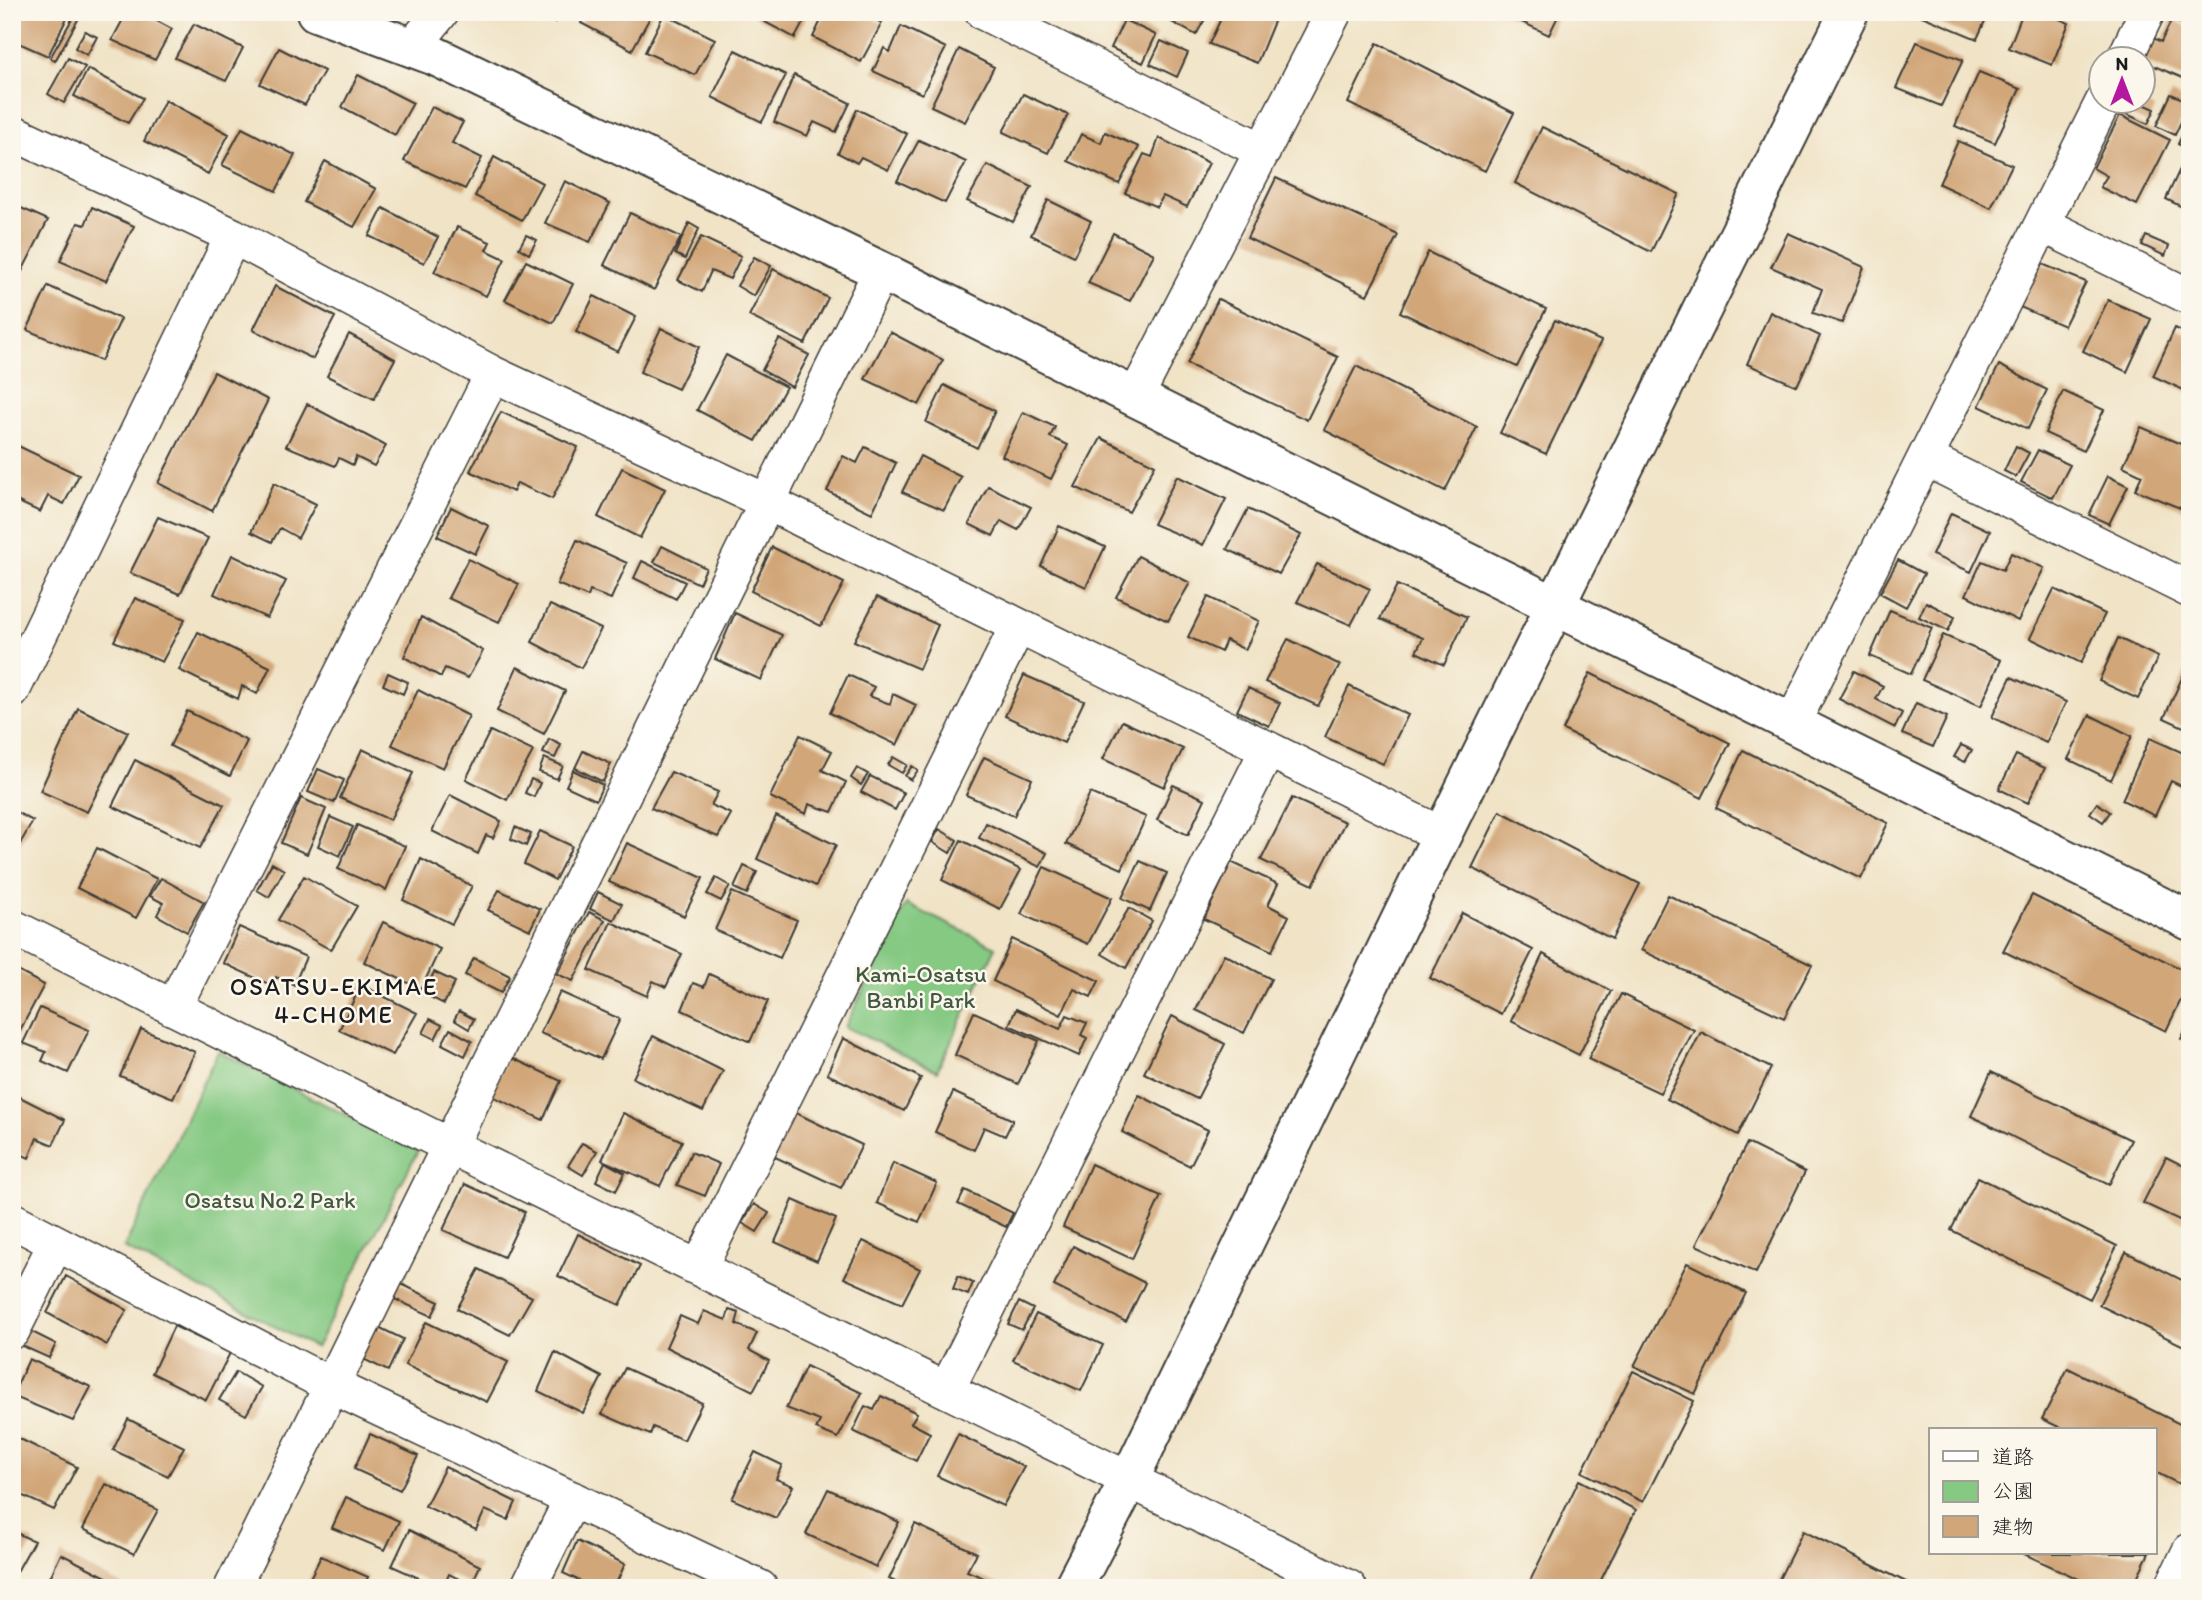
<svg xmlns="http://www.w3.org/2000/svg" width="2202" height="1600" font-family="Itim,'Klee One',sans-serif">
<style>
.green{fill:#85c983;stroke:#507250;stroke-width:2}
.building{fill:#d1a678}
.lines{fill:none;stroke-linecap:round;stroke-linejoin:round}
.street-casing{stroke:#3c3a36;stroke-width:38}
.secondary-casing{stroke:#3c3a36;stroke-width:42}
.street{stroke:#fff;stroke-width:35}
.secondary{stroke:#fff;stroke-width:38}
.labels{text-anchor:middle;stroke-width:5;stroke-linejoin:round;paint-order:stroke}
.park-label{font-size:23px;fill:#415940;stroke:#fbf7ec}
.neighbourhood-label{font-size:24px;letter-spacing:2px;fill:#1c1c1c;stroke:#fbf7ec}
</style>
<rect width="100%" height="100%" fill="#fbf7ec"/>
<filter id="ink" filterUnits="userSpaceOnUse"><feTurbulence type="fractalNoise" baseFrequency=".0143" numOctaves="2"/><feDisplacementMap in="SourceGraphic" scale="14" xChannelSelector="R" yChannelSelector="G"/><feConvolveMatrix kernelMatrix="1 2 1 2 8 2 1 2 1" color-interpolation-filters="sRGB"/></filter>
<filter id="wash" filterUnits="userSpaceOnUse"><feTurbulence type="fractalNoise" baseFrequency=".00686" numOctaves="4" result="noise"/><feDisplacementMap in="SourceGraphic" scale="28" xChannelSelector="R" yChannelSelector="G"/><feGaussianBlur stdDeviation="1.57" result="paint"/><feColorMatrix in="noise" values="0 0 0 0 0 0 0 0 0 0 0 0 0 0 0 0 0 1.4 0 .05"/><feComposite in="paint" operator="in"/></filter>
<g filter="url(#wash)">
<rect width="100%" height="100%" fill="#f0e3c6"/>
<path class="green" d="M906 904 996 947 937 1071 845 1027Z
M218 1051 418 1151 316 1348 124 1248Z"/>
<g id="blocks">
<path class="building" d="M12 12H70L48 56 12 40Z
M127 12H140L172 29 155 60 112 40Z
M538 12H560L555 22Z
M587 12H653L632 50 581 23Z
M746 12H809L795 38Z
M825 12H862L882 23 861 62 813 37Z
M1153 12H1209L1196 35Z
M1224 12H1259L1275 19 1257 63 1209 44Z
M1501 12H1560L1549 35Z
M1918 12H1989L1977 39 1917 14Z
M2023 12H2043L2069 23 2052 65 2009 48Z
M75 14 80 16 55 61 50 58Z
M664 14 715 39 695 75 645 52Z
M2172 19 2190 28V81L2142 61 2149 36 2161 42Z
M1124 20 1156 35 1143 63 1111 48Z
M194 24 243 48 226 81 175 58Z
M901 26 946 48 922 94 873 71 884 48 890 52Z
M85 31 97 37 87 55 75 48Z
M1161 41 1188 53 1177 77 1150 64Z
M1917 42 1963 60 1941 106 1896 88Z
M1377 43 1514 113 1485 171 1348 103Z
M279 48 324 71 305 105 260 84Z
M959 49 994 67 965 122 931 106Z
M735 50 786 75 762 122 712 97Z
M68 58 85 67 64 103 48 94Z
M88 69 143 98 128 123 74 96Z
M1979 72 2020 89 1995 143 1955 126Z
M358 75 413 103 395 135 342 107Z
M794 75 850 103 836 132 814 122 807 136 774 122Z
M1023 94 1068 115 1048 153 1003 132Z
M2171 94 2190 102 2175 135 2156 126Z
M165 100 229 134 208 174 144 141Z
M2125 102H2139L2155 109 2148 124 2120 111Z
M432 107 463 122 452 143 482 158 465 189 404 161Z
M857 109 907 134 888 170 861 157 857 163 838 153Z
M2120 115 2170 140 2137 205 2100 187 2107 176 2093 168Z
M2190 118V150L2178 144Z
M1542 127 1679 194 1651 252 1515 183Z
M242 128 295 155 276 191 222 165Z
M1105 132 1139 147 1119 184 1068 161 1081 134 1101 143Z
M1159 138 1209 163 1187 207 1163 196 1157 207 1125 193 1144 154 1152 157Z
M919 140 966 162 945 203 897 181Z
M1958 141 2012 165 1991 208 1939 184Z
M2187 154 2190 155V211L2166 199Z
M494 157 542 183 522 220 475 196Z
M325 161 376 189 354 227 304 202Z
M987 165 1032 187 1013 222 967 201Z
M1276 178 1398 235 1367 295 1247 238Z
M565 181 610 203 590 242 545 223Z
M1048 200 1091 221 1074 256 1031 235Z
M12 204 48 220 12 291Z
M92 207 134 226 106 281 60 261 78 223 85 225Z
M383 208 438 237 424 263 369 236Z
M630 213 681 237 654 290 604 265Z
M689 223 699 229 685 259 675 254Z
M457 227 490 242 486 250 505 259 486 296 434 272Z
M1113 233 1154 254 1130 301 1088 283Z
M1788 233 1864 267 1842 323 1813 313 1822 289 1771 267Z
M526 235 537 240 529 254 519 248Z
M2146 236 2169 246 2165 256 2142 245Z
M701 237 741 256 730 279 711 271 702 292 678 280Z
M1428 252 1546 309 1517 367 1400 312Z
M754 257 771 266 754 296 737 286Z
M526 261 573 284 553 323 505 300Z
M2042 264 2086 282 2064 326 2020 307Z
M773 269 828 298 805 344 749 316Z
M48 286 121 319 101 361 27 330Z
M275 286 335 317 313 359 253 330Z
M594 296 636 317 618 352 576 332Z
M1218 299 1338 357 1307 420 1187 364Z
M2108 300 2151 319 2127 372 2083 351Z
M1770 312 1820 336 1797 386 1747 364Z
M1555 320 1601 341 1546 454 1500 433Z
M661 328 699 347 678 389 640 372Z
M2175 328 2190 335V393L2153 376Z
M890 332 943 360 919 405 865 379Z
M349 334 395 359 374 399 327 376Z
M779 339 809 355 792 387 762 370Z
M726 355 786 387 756 441 697 410Z
M1999 365 2047 390 2028 429 1979 406Z
M1356 366 1477 427 1445 491 1324 430Z
M214 372 268 400 212 511 158 483Z
M944 385 995 411 977 448 926 422Z
M2063 391 2104 410 2084 451 2045 433Z
M307 404 386 446 374 466 356 457 353 465 339 458 335 466 286 446Z
M501 412 578 447 552 499 517 483 513 492 470 471Z
M1023 412 1055 427 1050 437 1068 445 1051 479 1002 456Z
M2141 427 2190 448V512L2135 490 2142 475 2123 466Z
M1101 438 1155 465 1129 512 1075 487Z
M12 443 79 475 64 504 48 496 40 512 12 499Z
M2016 446 2029 453 2016 477 2004 471Z
M865 447 896 463 872 513 827 491 843 456 857 463Z
M2038 450 2070 465 2053 498 2021 482Z
M920 456 961 477 944 510 902 492Z
M622 468 665 489 640 538 598 517Z
M1177 476 1226 499 1203 545 1153 524Z
M2108 476 2128 486 2109 524 2089 515Z
M274 483 316 504 298 538 280 528 272 542 251 532Z
M988 486 1031 507 1018 530 1001 521 993 536 969 524Z
M451 507 489 526 475 554 437 536Z
M1248 509 1301 535 1279 574 1227 549Z
M1951 513 1990 531 1971 572 1932 555Z
M158 517 208 538 180 594 130 573Z
M1059 526 1105 547 1086 587 1041 566Z
M577 540 627 563 611 599 590 591 588 597 557 584Z
M662 546 706 568 699 584 654 562Z
M772 547 844 583 821 626 751 591Z
M2011 553 2044 568 2018 621 1966 595 1982 561 2003 570Z
M232 555 286 581 267 618 214 594Z
M1138 556 1190 583 1168 621 1116 597Z
M468 559 519 584 499 622 448 598Z
M1898 560 1924 574 1906 607 1880 593Z
M642 561 685 582 676 599 634 578Z
M1317 564 1370 589 1351 625 1297 602Z
M1397 585 1467 617 1444 665 1416 652 1423 638 1380 619Z
M2054 589 2105 614 2081 663 2030 638Z
M877 597 938 625 919 669 854 641Z
M1208 597 1259 621 1245 650 1226 640 1221 652 1188 637Z
M135 598 185 619 162 662 114 641Z
M1926 602 1955 617 1948 631 1919 617Z
M550 605 601 629 581 668 532 642Z
M1890 610 1932 628 1911 674 1870 656Z
M735 613 782 635 761 680 715 659Z
M421 617 483 651 468 678 445 668 441 677 404 657Z
M198 632 270 667 257 694 242 686 238 699 179 670Z
M1943 635 2001 660 1981 706 1922 680Z
M2118 638 2158 657 2138 699 2099 681Z
M1288 639 1340 665 1318 706 1265 682Z
M2190 660V730L2164 718Z
M517 667 565 691 544 734 497 711Z
M1854 671 1883 686 1876 699 1902 713 1895 728 1839 699Z
M388 673 408 682 403 694 383 685Z
M1590 673 1730 743 1702 798 1563 730Z
M848 675 874 687 869 696 890 704 893 694 916 705 897 745 830 713Z
M1024 675 1084 701 1064 743 1005 716Z
M2011 677 2066 702 2046 743 1992 717Z
M1349 686 1408 715 1383 764 1325 737Z
M1248 688 1280 703 1269 726 1237 711Z
M418 690 469 716 443 768 392 745Z
M1916 703 1947 717 1933 747 1902 734Z
M78 708 128 732 87 812 40 791Z
M187 711 247 741 230 776 170 746Z
M2090 715 2132 736 2111 780 2068 759Z
M1122 721 1183 749 1164 787 1103 759Z
M490 731 533 751 507 800 466 779Z
M800 735 832 751 822 770 846 782 832 812 809 804 806 814 770 797Z
M2150 738 2190 756V790L2171 781 2155 816 2122 800Z
M549 739 561 745 555 758 543 753Z
M1961 745 1972 750 1965 762 1954 757Z
M362 749 413 773 390 820 340 798Z
M1743 750 1888 823 1861 879 1716 808Z
M583 751 611 764 603 782 575 768Z
M2016 755 2045 768 2028 803 1999 789Z
M893 757 907 765 902 773 888 765Z
M984 757 1032 779 1014 816 966 795Z
M544 758 563 766 557 779 539 772Z
M135 760 224 805 200 848 112 806Z
M912 766 918 770 911 780 905 776Z
M857 768 868 774 861 785 851 778Z
M318 769 344 780 334 803 308 792Z
M573 770 603 785 596 800 566 786Z
M671 772 718 792 711 805 731 814 718 837 651 808Z
M870 776 904 793 895 810 861 792Z
M531 779 540 783 534 797 525 793Z
M1173 785 1205 799 1188 835 1157 820Z
M1090 793 1146 817 1122 869 1066 844Z
M450 795 501 821 493 838 486 835 478 854 432 831Z
M301 798 326 809 307 854 281 843Z
M1292 798 1345 822 1313 885 1261 860Z
M2097 803 2110 812 2103 822 2090 813Z
M12 810 33 821 12 858Z
M1500 811 1640 884 1612 939 1472 868Z
M776 816 836 845 816 886 757 859Z
M330 817 353 827 340 856 318 846Z
M986 823 1047 853 1040 867 979 838Z
M357 825 405 846 386 890 338 869Z
M515 827 531 834 526 846 511 839Z
M939 829 957 840 950 853 932 842Z
M540 831 572 846 555 880 524 864Z
M961 840 1021 870 1000 909 942 880Z
M627 843 703 878 684 916 609 882Z
M97 848 157 879 136 918 77 888Z
M421 859 472 886 452 924 403 900Z
M1140 861 1167 873 1150 911 1122 898Z
M1231 862 1278 884 1268 905 1289 916 1272 951 1204 919Z
M272 863 284 870 269 897 257 890Z
M744 866 757 872 747 894 734 888Z
M1044 867 1112 898 1088 944 1021 914Z
M304 876 357 906 331 950 278 920Z
M161 878 204 902 187 932 157 915 163 903 150 896Z
M716 878 730 886 721 901 707 894Z
M499 890 540 909 530 930 488 910Z
M598 892 622 904 614 920 590 909Z
M732 892 797 920 780 958 715 930Z
M1668 895 1812 965 1784 1018 1641 950Z
M2032 895 2190 973V981L2166 1031 2003 951Z
M1129 908 1152 921 1126 968 1102 954Z
M589 912 605 920 573 981 557 974Z
M1462 913 1533 950 1501 1014 1430 978Z
M383 922 440 949 421 989 364 962Z
M611 922 682 954 666 987 653 981 647 996 589 970Z
M239 927 306 957 294 985 276 977 273 986 223 963Z
M1012 939 1099 981 1091 997 1074 989 1061 1015 993 981Z
M1224 954 1271 979 1244 1033 1196 1010Z
M1543 954 1611 991 1579 1055 1511 1021Z
M474 958 510 976 501 993 465 975Z
M12 968 44 985 16 1038 12 1036Z
M434 972 455 982 444 1004 424 994Z
M709 974 768 1001 750 1042 682 1010 693 983 704 987Z
M361 985 417 1013 393 1055 339 1030Z
M560 992 620 1019 601 1059 540 1033Z
M1621 994 1694 1030 1660 1093 1588 1059Z
M40 1008 89 1030 68 1073 42 1061 46 1052 23 1043Z
M1016 1009 1060 1029 1067 1015 1087 1023 1081 1035 1087 1038 1079 1056 1009 1025Z
M459 1011 474 1019 469 1029 454 1020Z
M974 1012 1039 1041 1018 1084 955 1055Z
M1172 1016 1225 1044 1197 1099 1144 1073Z
M430 1019 442 1025 435 1039 423 1033Z
M2190 1021V1043L2181 1039Z
M141 1029 195 1052 173 1098 120 1076Z
M450 1029 472 1041 465 1056 442 1044Z
M1701 1032 1771 1068 1738 1135 1667 1099Z
M653 1036 723 1071 703 1111 633 1078Z
M843 1038 921 1078 904 1111 827 1074Z
M508 1056 561 1081 543 1120 490 1095Z
M1991 1072 2131 1140 2109 1185 1971 1116Z
M953 1092 1013 1120 1005 1136 984 1127 974 1150 935 1132Z
M12 1093 65 1120 53 1145 37 1138 29 1158 12 1150Z
M1139 1095 1208 1130 1190 1166 1122 1132Z
M794 1112 862 1145 841 1188 773 1156Z
M623 1113 682 1141 660 1186 602 1160Z
M582 1143 597 1151 583 1175 568 1166Z
M1747 1143 1805 1172 1756 1273 1696 1245Z
M691 1152 719 1164 705 1196 677 1185Z
M2166 1157 2190 1169V1225L2143 1203Z
M605 1162 625 1173 616 1191 596 1181Z
M893 1163 937 1183 919 1222 877 1203Z
M1091 1164 1161 1196 1132 1259 1063 1227Z
M1978 1177 2117 1246 2090 1299 1951 1230Z
M465 1184 525 1212 504 1257 443 1230Z
M965 1190 1013 1213 1006 1227 958 1204Z
M793 1200 836 1219 817 1261 775 1242Z
M754 1204 769 1213 757 1232 742 1223Z
M578 1234 640 1266 620 1305 558 1276Z
M863 1241 920 1269 902 1304 844 1278Z
M1073 1246 1145 1283 1126 1322 1054 1286Z
M2126 1252 2190 1284V1349L2099 1305Z
M1687 1263 1746 1293 1695 1394 1634 1366Z
M479 1269 532 1297 510 1335 457 1309Z
M66 1276 127 1310 107 1345 47 1313Z
M958 1276 973 1283 968 1295 953 1289Z
M397 1282 439 1302 432 1316 390 1297Z
M1019 1302 1033 1309 1022 1330 1008 1324Z
M729 1310 739 1313 736 1324 757 1333 749 1350 769 1361 753 1391 666 1347 680 1316 698 1324 704 1311 726 1320Z
M1036 1314 1103 1345 1081 1391 1013 1360Z
M368 1322 403 1339 388 1371 353 1354Z
M426 1322 508 1362 487 1402 405 1365Z
M174 1326 230 1353 206 1400 152 1373Z
M28 1330 56 1344 49 1358 20 1345Z
M555 1352 602 1377 583 1413 538 1391Z
M29 1359 91 1387 73 1421 12 1396Z
M806 1366 862 1393 838 1438 816 1429 820 1421 786 1408Z
M625 1368 702 1403 684 1440 653 1427 650 1435 602 1414Z
M2068 1368 2190 1429V1462L2179 1484 2155 1472V1430H2065L2042 1419Z
M1633 1371 1694 1401 1643 1502 1582 1472Z
M236 1372 262 1387 246 1415 219 1400Z
M881 1396 917 1413 911 1423 930 1433 916 1461 853 1431 865 1406 874 1410Z
M128 1419 184 1447 168 1476 113 1450Z
M370 1434 418 1456 400 1490 354 1469Z
M958 1434 1024 1467 1003 1506 937 1476Z
M12 1435 77 1467 54 1510 12 1491Z
M755 1452 782 1465 776 1479 793 1486 776 1518 732 1499Z
M445 1467 516 1502 508 1520 485 1510 476 1530 425 1506Z
M1579 1480 1636 1510 1597 1588H1533L1528 1585Z
M106 1484 158 1510 134 1554 83 1529Z
M828 1489 899 1522 876 1567 806 1534Z
M346 1497 399 1521 385 1550 332 1528Z
M915 1524 977 1553 967 1571 998 1584 996 1588H908L889 1579Z
M409 1530 480 1566 471 1585 449 1574 443 1588H441L392 1566Z
M12 1531 34 1541 15 1575 12 1574Z
M1803 1531 1918 1588H1791L1778 1581Z
M577 1541 625 1564 614 1588H595L563 1573Z
M2022 1553H2149L2132 1588H2098Z
M61 1554 122 1585 120 1588H45Z
M321 1556 368 1577 363 1588H305Z"/>
</g>
</g>
<g filter="url(#ink)">
<use href="#blocks" fill-opacity="0" stroke="#3c3a36" stroke-width="2"/>
<g class="lines">
<defs>
<path id="street" d="M983 12 1263 151
M412 48 441 12
M2124 60 2147 12
M12 132 233 236 493 374 767 502 1442 835
M2042 224 2190 297
M1135 398 1334 12
M1925 458 2190 590
M12 691 233 236
M1792 724 2103 102
M12 927 450 1146 1349 1588
M173 1008 493 374
M12 1220 332 1386 760 1588
M699 1268 1018 626
M12 1331 56 1243
M947 1389 1268 749
M232 1588 881 271
M528 1588 572 1499
M2172 1588 2190 1551"/>
<path id="secondary" d="M316 12 435 56 881 271 2190 921
M1073 1588 1130 1478 1433 853 1849 12"/>
</defs>
<use href="#street" class="street-casing"/>
<use href="#secondary" class="secondary-casing"/>
<use href="#street" class="street"/>
<use href="#secondary" class="secondary"/>
</g>
</g>
<g class="labels">
<g class="park-label">
<text x="921" y="982">Kami-Osatsu<tspan x="921" dy="26">Banbi Park</tspan></text>
<text x="270" y="1208">Osatsu No.2 Park</text>
</g>
<g class="neighbourhood-label">
<text x="334" y="995">OSATSU-EKIMAE<tspan x="334" dy="28">4-CHOME</tspan></text>
</g>
</g>
<rect width="2202" height="1600" fill="none" stroke="#fbf7ec" stroke-width="42"/>
<rect x="1929" y="1428" width="228" height="126" fill="#fbf7ec" stroke="#a29f99" stroke-width="2"/>
<rect x="1943" y="1451" width="35" height="10" fill="#ffffff" stroke="#a29f99" stroke-width="2"/>
<text x="1992" y="1464" font-size="21" fill="#1c1c1c">道路</text>
<rect x="1943" y="1481" width="35" height="21" fill="#85c983" stroke="#a29f99" stroke-width="2"/>
<text x="1992" y="1498" font-size="21" fill="#1c1c1c">公園</text>
<rect x="1943" y="1516" width="35" height="21" fill="#d1a678" stroke="#a29f99" stroke-width="2"/>
<text x="1992" y="1534" font-size="21" fill="#1c1c1c">建物</text>
<g transform="translate(2122 80)"><circle r="33" fill="#fbf7ec" stroke="#a29f99" stroke-width="2"/>
<path d="M0-5L12 26L0 18L-12 26Z" fill="#b5179e"/>
<text y="-10" font-size="19" font-weight="bold" text-anchor="middle" fill="#1c1c1c">N</text>
</g>
</svg>
